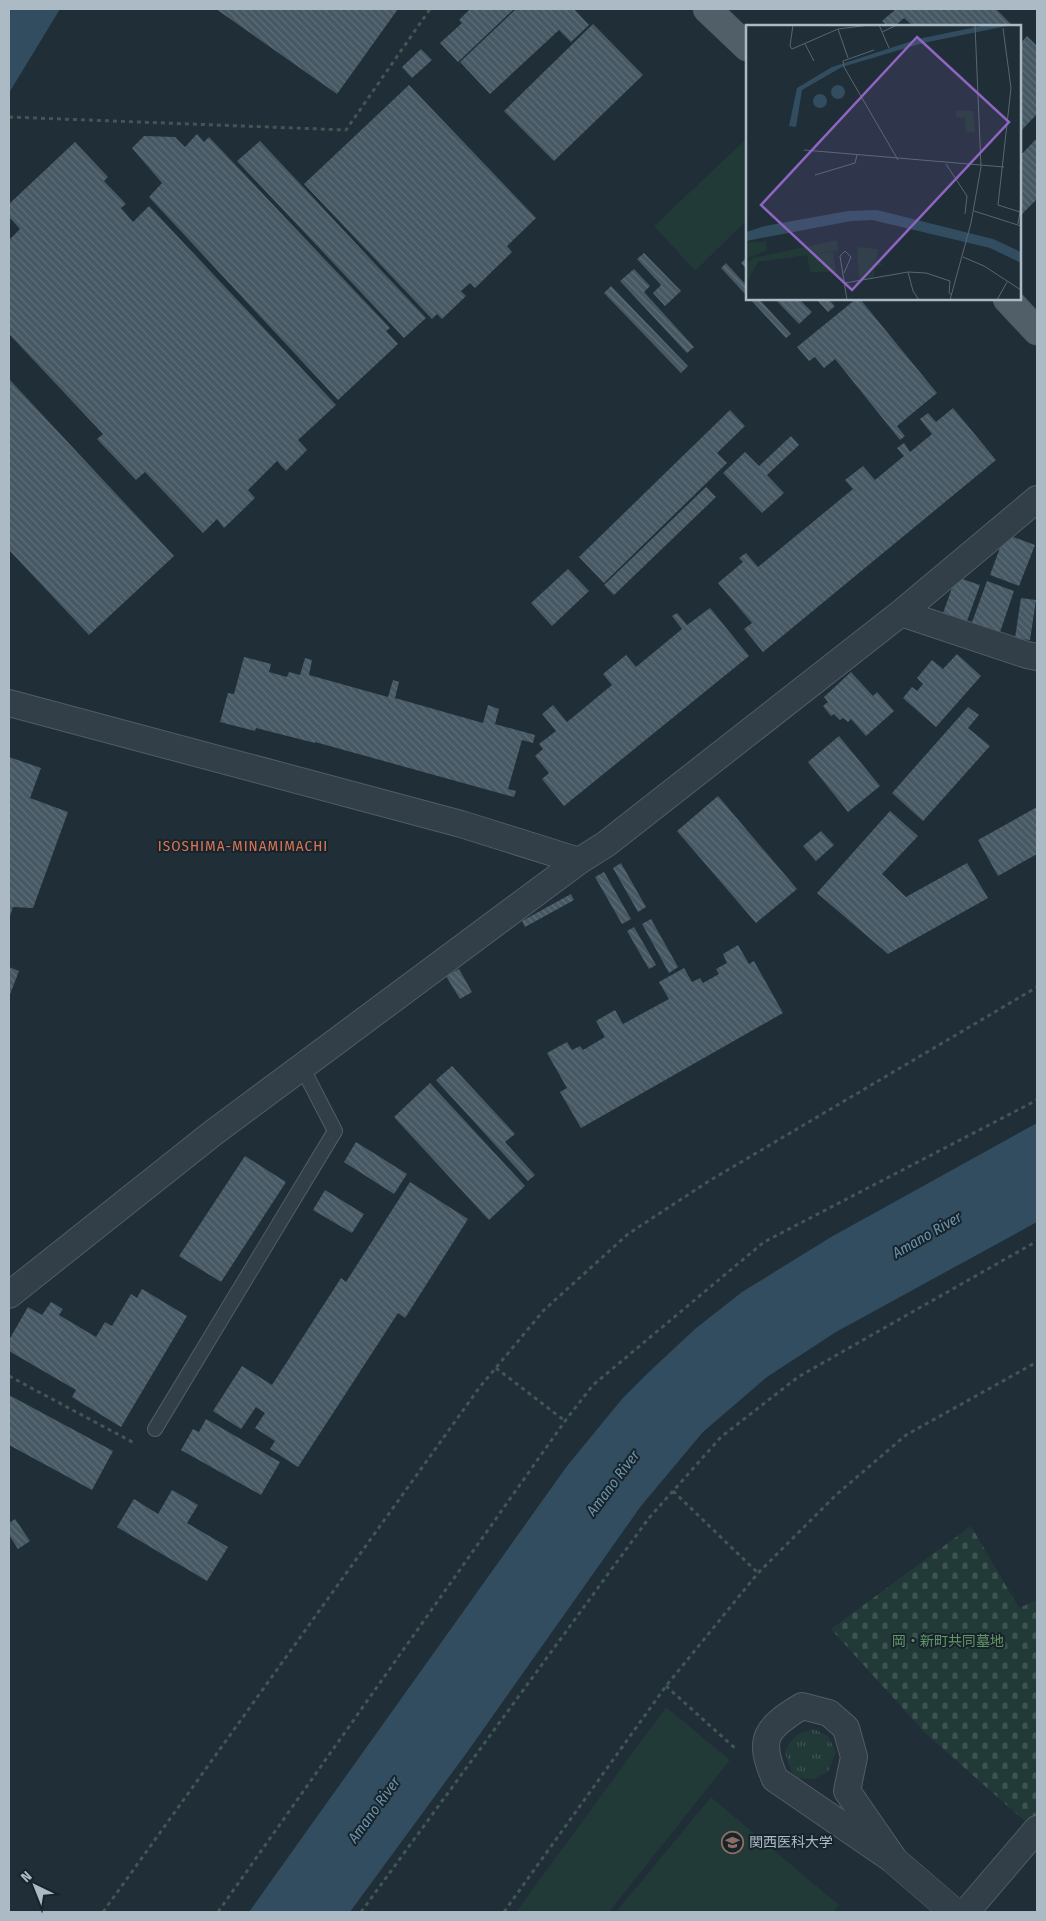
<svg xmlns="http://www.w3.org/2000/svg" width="1046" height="1921" font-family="'Fira Sans Condensed','Noto Sans JP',sans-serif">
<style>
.grass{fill:url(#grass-tufts)}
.cemetery{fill:url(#cemetery-stones)}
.green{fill:#213a37}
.water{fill:#314d5f}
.building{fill:url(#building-back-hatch)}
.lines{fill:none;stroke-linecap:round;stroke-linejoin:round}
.service-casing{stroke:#505d66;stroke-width:16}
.minor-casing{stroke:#505d66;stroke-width:28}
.tertiary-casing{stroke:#505d66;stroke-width:29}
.primary-casing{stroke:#3f4b54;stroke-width:29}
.path{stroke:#405755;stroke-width:3;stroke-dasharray:4 4;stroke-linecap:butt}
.service{stroke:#323f48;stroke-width:14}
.minor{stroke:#323f48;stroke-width:26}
.tertiary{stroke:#323f48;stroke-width:28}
.primary{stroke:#505f68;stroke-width:28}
.labels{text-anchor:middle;stroke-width:4;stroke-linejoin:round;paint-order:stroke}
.park-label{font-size:14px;fill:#639665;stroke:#18242c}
.poi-label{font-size:14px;fill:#acbac5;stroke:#18242c;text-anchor:start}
.neighbourhood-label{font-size:15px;letter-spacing:1px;fill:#d87454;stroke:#18242c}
.water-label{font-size:15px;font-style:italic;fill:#6b92aa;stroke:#18242c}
.inset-road{fill:none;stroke:#576670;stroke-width:1}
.view{fill:#8f65c1;fill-opacity:0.15;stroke:#8f65c1;stroke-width:2.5}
.inset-edge{fill:none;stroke:#acbac5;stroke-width:2.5}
</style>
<defs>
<pattern id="grass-tufts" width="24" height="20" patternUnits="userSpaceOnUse" patternTransform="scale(1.25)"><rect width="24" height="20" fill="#213a37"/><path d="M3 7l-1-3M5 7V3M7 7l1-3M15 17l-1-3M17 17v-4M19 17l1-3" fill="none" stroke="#3f5452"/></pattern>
<pattern id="cemetery-stones" width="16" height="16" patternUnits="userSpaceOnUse" patternTransform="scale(1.25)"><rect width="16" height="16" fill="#213a37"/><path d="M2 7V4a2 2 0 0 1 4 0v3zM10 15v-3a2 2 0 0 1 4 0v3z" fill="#3f5452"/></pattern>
<pattern id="building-back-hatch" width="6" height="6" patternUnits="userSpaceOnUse" patternTransform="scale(1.25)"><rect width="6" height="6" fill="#465863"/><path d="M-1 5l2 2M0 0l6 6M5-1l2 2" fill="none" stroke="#5e6e78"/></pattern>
</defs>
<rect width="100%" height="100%" fill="#1f2e37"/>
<path class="grass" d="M814 1729 828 1736 836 1752 828 1772 814 1779 797 1778 791 1771 785 1752C792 1737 797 1733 814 1729Z"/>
<path class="cemetery" d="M971 1526 1019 1608 1037 1600V1813L1028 1824 924 1732 831 1629Z"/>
<path class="green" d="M747 138V220L695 271 654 226Z
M666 1707 730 1760 609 1912H516Z
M711 1797 839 1905 833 1912H616Z"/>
<path class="water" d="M9 9H60L9 93Z
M1037 1123V1222L836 1332 767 1377 703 1432 641 1506 468 1751 350 1912H249L567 1466 622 1399 651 1370 695 1329 742 1292 831 1237Z"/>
<path class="building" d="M216 9H398L337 94Z
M470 9H514L458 62 440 43 462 23 459 20Z
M516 9H574L589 25 571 42 559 30 490 94 460 62Z
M896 9H996L1011 24 1009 26H913L904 18 895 26H888L882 21Z
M593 24 643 75 554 161 504 111Z
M1027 36 1037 46V114L1020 132V44Z
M421 49 432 60 412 78 402 67Z
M409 85 536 218 507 246 512 252 475 288 470 283 461 291 466 296 442 319 437 314 432 319 304 184Z
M197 134 204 142 209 137 390 328 386 331 398 344 338 400 149 197 162 183 132 148 144 136 175 137 185 147Z
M1037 138V199L1020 216V156Z
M260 141 426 318 404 338 237 161Z
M75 142 108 177 104 181 126 204 121 208 133 222 149 206 336 405 298 440 307 450 286 471 277 461 248 490 255 498 224 528 217 519 203 533 145 472 136 480 97 439 103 434 9 334V240L20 229 9 217V204Z
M644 253 681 291 665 306 653 293 661 285 637 259Z
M747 257V270L741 263Z
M726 263 747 286V296L721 268Z
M634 269 650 286 644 292 694 347 687 353 620 281Z
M611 286 688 366 681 373 604 293Z
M750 299H759L791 334 786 338Z
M775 299H799L812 312 799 324Z
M816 299H828L835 306 828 312Z
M856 299H860L937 393 897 426 905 436 900 440 835 359 824 368 815 357 809 361 797 347Z
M9 379 174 556 89 635 9 550Z
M953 408 996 460 763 652 744 629 752 623 718 583 743 562 739 558 746 553 758 567 853 489 845 480 863 466 875 480 904 456 897 448 904 443 910 452 932 434 920 419 928 413 936 422Z
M730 410 745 426 717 453 727 463 604 583 579 557Z
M791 436 799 445 767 475 784 493 762 513 723 473 745 452 759 466Z
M706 487 716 497 614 595 604 585Z
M1005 534 1035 545 1019 586 990 575Z
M568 569 589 591 552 626 531 603Z
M956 577 980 585 967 621 943 613Z
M987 581 1014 591 999 635 971 625Z
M1021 598 1036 600 1030 640 1015 638Z
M710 608 749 656 564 806 542 779 549 773 535 756 543 749 539 744 556 731 542 714 553 705 567 722 612 685 603 674 626 655 636 667 682 629 672 616 677 613 687 625Z
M957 654 981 676 936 727 903 698 912 687 917 691 923 684 917 678 932 660 943 669Z
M244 657 271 664 269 672 287 677 289 672 300 675 305 658 312 660 309 675 388 697 393 680 399 682 395 698 483 723 488 705 499 709 495 724 535 735 533 743 522 740 508 789 516 791 514 797 315 742V743L256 728 255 731 220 722 228 693 234 694Z
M851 672 873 696 877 692 894 711 866 736 851 719 848 722 843 718 840 720 834 714 831 716 823 706 828 702 824 697Z
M968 707 979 715 968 728 990 746 923 821 892 793Z
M839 736 880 786 848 812 808 762Z
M9 757 41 768 30 798 68 812 33 908 13 907 9 919Z
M718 796 797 889 756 923 677 831Z
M1037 807V854L998 876 978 840Z
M890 811 918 836 882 874 906 897 967 863 988 898 888 954 817 893Z
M821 831 834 845 816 861 803 846Z
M621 863 646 907 638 912 613 868Z
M604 872 631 919 622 924 595 877Z
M571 894 574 900 525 927 522 921Z
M651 919 678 967 669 973 642 924Z
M634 927 656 965 649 969 627 931Z
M738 945 749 964 754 961 783 1013 581 1128 560 1092 567 1088 547 1053 567 1042 572 1050 580 1046 583 1050 605 1037 596 1021 615 1010 623 1024 669 999 659 982 684 968 692 982 700 978 703 983 719 974 716 969 727 963 723 954Z
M9 967 19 971 9 997Z
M459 969 472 992 460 999 446 976Z
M452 1066 515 1134 505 1142 535 1175 528 1181 436 1080Z
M430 1083 525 1186 489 1220 394 1117Z
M356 1142 407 1174 394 1194 344 1162Z
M245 1156 286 1182 221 1282 179 1256Z
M410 1182 468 1219 405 1318 398 1313 298 1467 270 1449 275 1441 255 1428 265 1413 256 1407 241 1429 213 1411 242 1366 272 1385 341 1278 346 1282Z
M325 1190 364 1214 352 1233 313 1210Z
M142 1289 187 1316 121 1427 72 1397 76 1390 9 1351V1340L28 1307 42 1315 51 1302 63 1309 59 1315 96 1337 105 1322 112 1326 131 1294 137 1298Z
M9 1395 113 1451 92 1490 9 1445Z
M206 1419 280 1462 261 1495 181 1450 193 1429 199 1432Z
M172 1490 198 1505 187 1523 228 1547 207 1581 117 1527 134 1499 158 1514Z
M15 1519 30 1541 18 1549 9 1535V1523Z"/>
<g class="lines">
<defs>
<path id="service" d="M155 1429 335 1131 302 1067"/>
<path id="minor" d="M901 613 1027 655 1037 657
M9 703 461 824 579 861
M9 1295 213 1133 579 861 606 844 901 613 1037 499
M802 1706 829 1713 846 1728 854 1757 847 1791 896 1862 775 1779C757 1738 766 1728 802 1706Z
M966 1912 1037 1829"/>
<path id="tertiary" d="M896 1862 954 1912"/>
<path id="primary" d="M707 9 747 47
M1007 299 1037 331"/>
</defs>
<use href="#service" class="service-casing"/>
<use href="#minor" class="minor-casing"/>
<use href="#tertiary" class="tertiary-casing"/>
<use href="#primary" class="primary-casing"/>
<path class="path" d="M9 117 346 130 430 9
M496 1368 565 1421
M9 1376 136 1444
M673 1491 758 1573
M666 1686 737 1750
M103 1912 479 1388 544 1310 628 1234 709 1181 1037 987
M218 1912 565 1421 593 1385 764 1242 1037 1100
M361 1912 649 1518 721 1437 798 1377 1037 1241
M504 1912 666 1686 758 1573 837 1494 906 1435 1037 1362"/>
<use href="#service" class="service"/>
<use href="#minor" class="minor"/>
<use href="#tertiary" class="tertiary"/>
<use href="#primary" class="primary"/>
</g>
<defs>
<symbol id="university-ring" viewBox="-11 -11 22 22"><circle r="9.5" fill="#18242c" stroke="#8d6e63" stroke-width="1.5"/><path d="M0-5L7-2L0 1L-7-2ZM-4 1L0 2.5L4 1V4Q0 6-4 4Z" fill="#8d6e63"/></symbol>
</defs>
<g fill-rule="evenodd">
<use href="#university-ring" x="720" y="1830" width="25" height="25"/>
</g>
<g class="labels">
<g class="park-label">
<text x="948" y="1646">岡・新町共同墓地</text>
</g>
<g class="poi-label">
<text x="749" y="1847">関西医科大学</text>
</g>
<g class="neighbourhood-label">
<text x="243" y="851">ISOSHIMA-MINAMIMACHI</text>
</g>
<g class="water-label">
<text transform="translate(927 1235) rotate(-30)" y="5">Amano River</text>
<text transform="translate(613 1483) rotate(-53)" y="5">Amano River</text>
<text transform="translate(374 1810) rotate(-54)" y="5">Amano River</text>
</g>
</g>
<g transform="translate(746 25)">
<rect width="275" height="275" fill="#1f2e37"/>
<path d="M111 222 132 224 130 235 138 241 129 240 128 253 113 255Z" fill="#213a37"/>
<path d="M210 85 227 86 229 107H220L219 93 210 92ZM91 215 92 225 71 229 87 227 90 247H64L61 230 12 237 0 259V238L7 233ZM20 216 21 225 0 234V218Z" fill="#213a37"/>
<path d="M240 0H266L177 18 96 42 56 65 50 102 43 101 51 63 86 42 172 14ZM85 67a7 7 0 1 1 14 0a7 7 0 1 1-14 0ZM67 76a7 7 0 1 1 14 0a7 7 0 1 1-14 0ZM131 185 247 214 275 227V238L244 223 126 195 105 196 0 216V207L19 201 102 186Z" fill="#314d5f"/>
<path class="inset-road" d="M47 0 44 21 46 24 92 4 124 0M133 0 143 23M257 3 265 63 252 180 274 187M92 4 102 33M136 7 151 0M59 19 68 36M128 25 97 36 98 42 152 135M58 125 258 142M200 139 221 171 219 189M69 150 109 138 111 130M228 186 275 201M272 199 275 180M217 232 238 241 275 265M162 247 167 266 173 275M98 248 105 232 99 226 94 231 101 275M99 258 162 247 180 248 204 256 203 268 206 270M204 275 225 198 235 142 229 0M251 275 261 257"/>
<path class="view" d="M171 12 263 97 106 265 15 180Z"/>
<rect width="275" height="275" class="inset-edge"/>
</g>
<rect width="1046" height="1921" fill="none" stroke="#acbac5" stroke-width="20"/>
<g transform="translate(35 1886) rotate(317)" stroke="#18242c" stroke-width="4" paint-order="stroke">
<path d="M0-4L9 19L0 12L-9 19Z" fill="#acbac5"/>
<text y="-8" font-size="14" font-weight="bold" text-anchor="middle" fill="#acbac5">N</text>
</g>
</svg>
